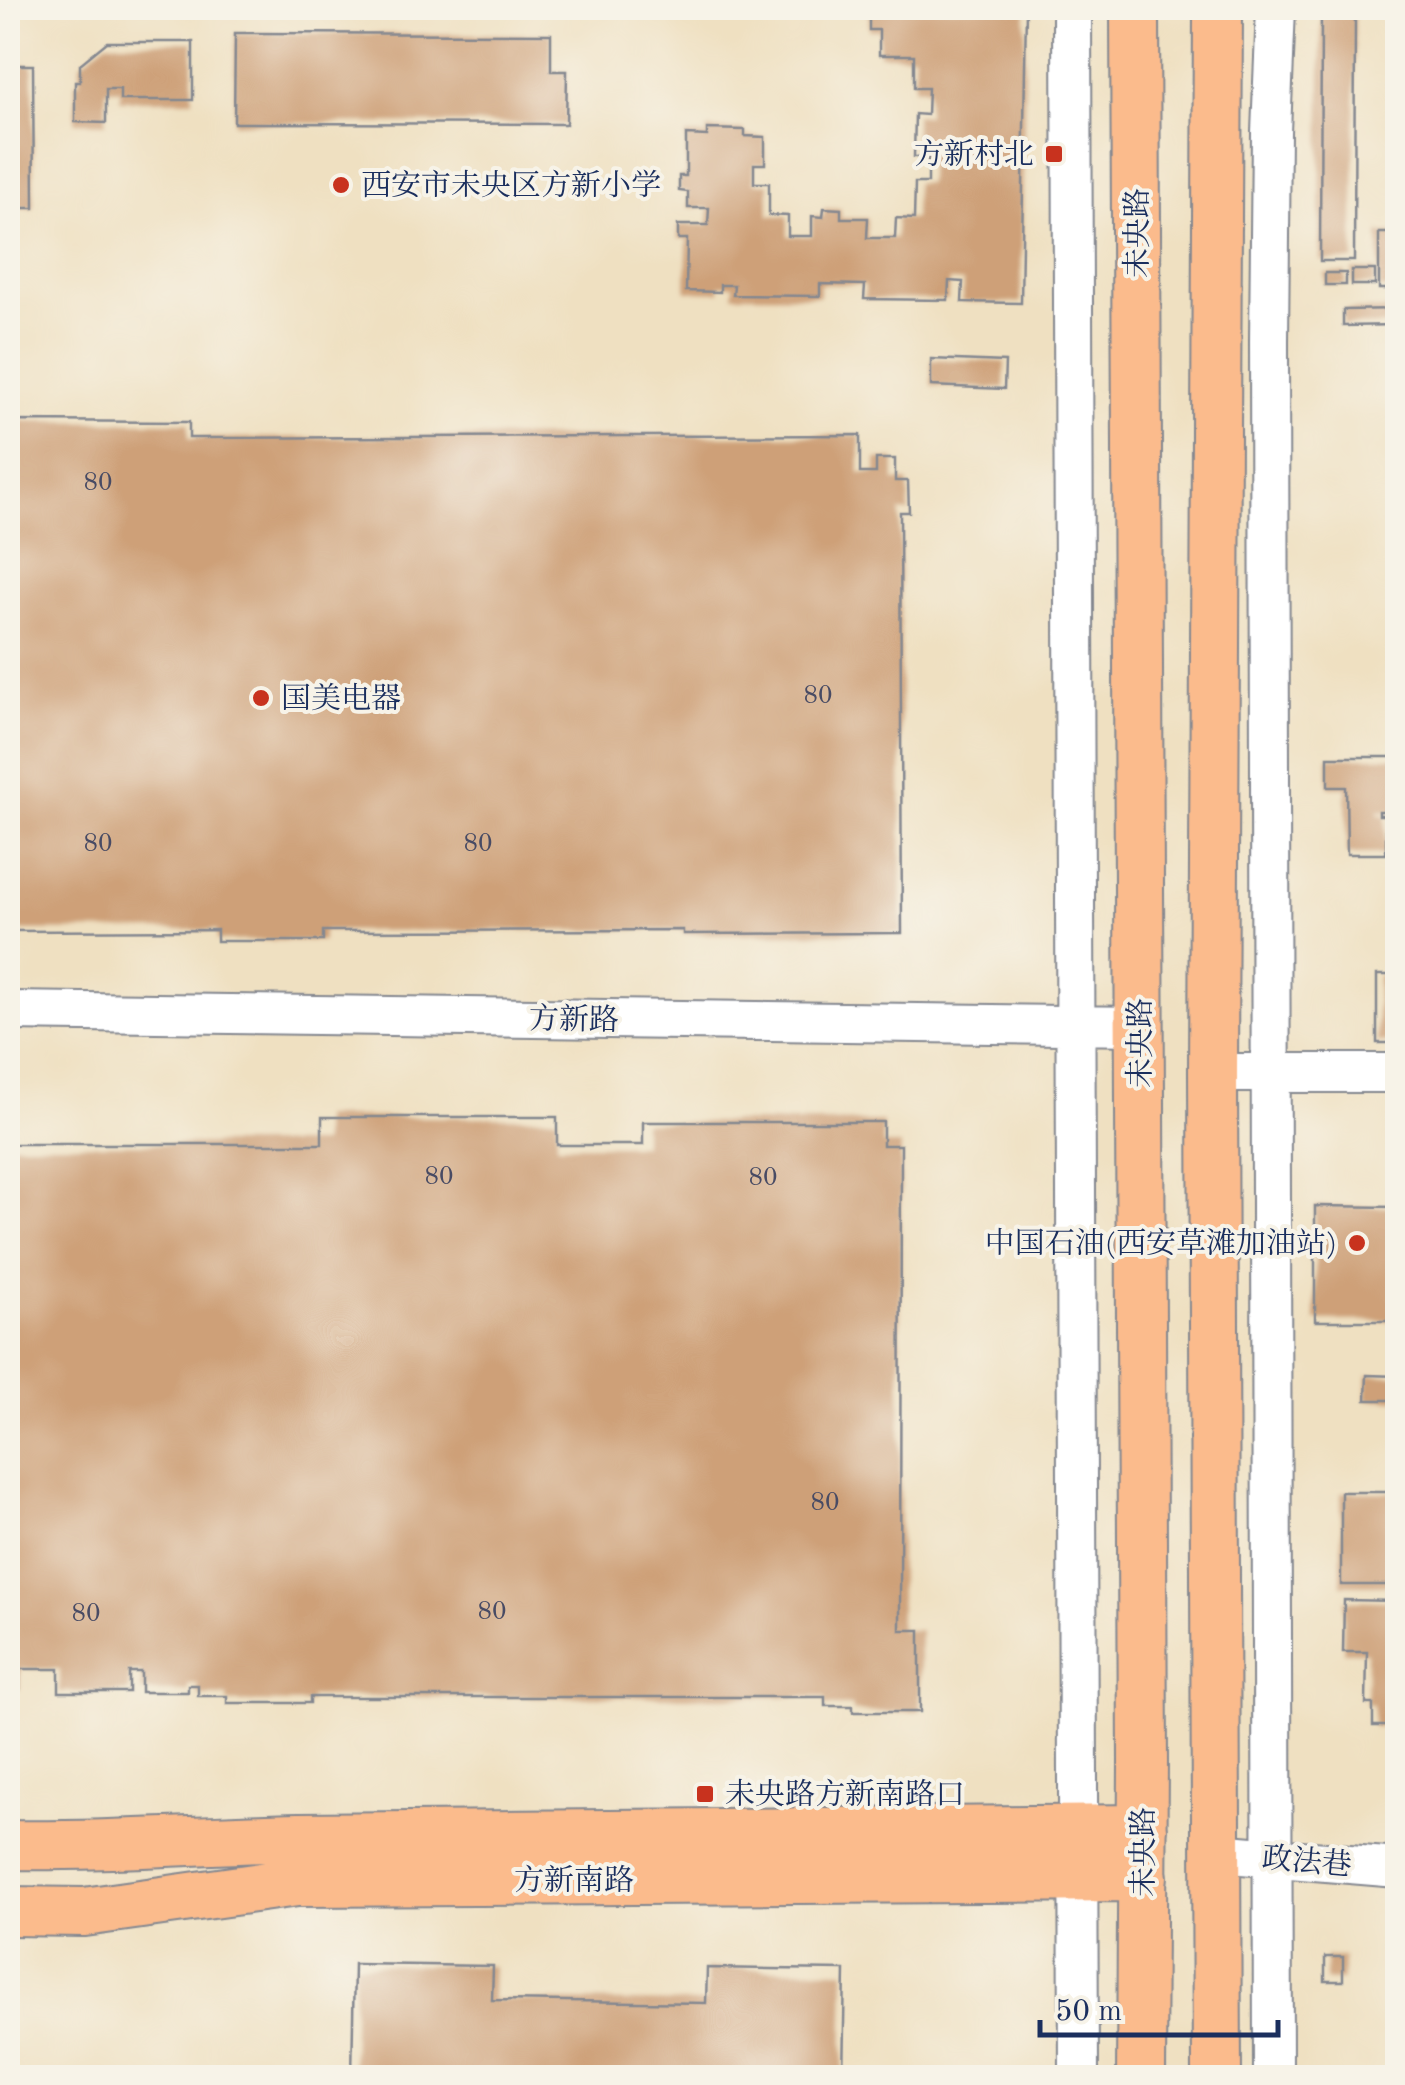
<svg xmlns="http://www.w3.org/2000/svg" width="1405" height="2085" font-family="'Old Standard TT','Noto Serif SC',serif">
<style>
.building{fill:#cea078}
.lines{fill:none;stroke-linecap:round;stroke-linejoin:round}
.minor-casing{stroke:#858890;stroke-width:42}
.major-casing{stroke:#858890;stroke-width:52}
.minor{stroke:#fff;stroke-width:38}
.major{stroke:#fbbb8c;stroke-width:48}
.poi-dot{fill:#c8321e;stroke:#f7f3e8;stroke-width:4}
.labels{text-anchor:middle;stroke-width:8;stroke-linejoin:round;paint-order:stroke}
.number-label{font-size:25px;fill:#484b64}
.poi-label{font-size:30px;fill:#1b2f5e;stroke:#f7f3e8;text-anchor:start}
.street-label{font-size:30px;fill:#1b2f5e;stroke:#f7f3e8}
</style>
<rect width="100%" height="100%" fill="#f7f3e8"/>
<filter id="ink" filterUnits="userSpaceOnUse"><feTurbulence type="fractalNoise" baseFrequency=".01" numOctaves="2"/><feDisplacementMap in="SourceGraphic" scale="20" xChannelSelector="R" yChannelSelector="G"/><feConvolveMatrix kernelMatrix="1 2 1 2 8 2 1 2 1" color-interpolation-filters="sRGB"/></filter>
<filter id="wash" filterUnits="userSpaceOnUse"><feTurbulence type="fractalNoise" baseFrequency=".0048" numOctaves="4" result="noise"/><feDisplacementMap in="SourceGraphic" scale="40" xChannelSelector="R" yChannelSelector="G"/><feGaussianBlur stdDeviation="2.25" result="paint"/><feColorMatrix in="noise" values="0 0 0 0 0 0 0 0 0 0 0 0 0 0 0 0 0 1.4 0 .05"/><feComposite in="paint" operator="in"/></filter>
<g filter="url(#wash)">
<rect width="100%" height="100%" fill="#efe0c1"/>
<g id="blocks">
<path class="building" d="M869 8H1026L1021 303 962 302 963 282 949 281 948 300 864 299 865 285 820 284V296L733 295 734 285H720V292L686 291 687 239H678V225H708L709 208H688V192L679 191V176H686V135L707 136V129L745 130V136L765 137V164H754V183H769V215L788 216V236H812V216L823 217 824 208 841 209V218H868L867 238H895L896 218 914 219 915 183H928V157H914L915 114 927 115 928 88H914V55H879V30H869Z
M1321 8H1355L1354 261H1320Z
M235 33 551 34V71H567L566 124 234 123Z
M107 42H193V100H120V89H106V123L75 122V82H80V64Z
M8 65H33L34 208H8Z
M1379 233H1398V289H1379Z
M1352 270H1375V285H1352Z
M1325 273H1346V285H1325Z
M8 289H12V335H8Z
M1398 309V325L1343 326V310Z
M931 359 1005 362 1004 389 931 386Z
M8 421 189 422V438L860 435V473H876V459H895V481H908L909 512H900L902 933 683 934V930L323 931V941H217V930L8 931Z
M1328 757H1398V881H1391V811H1379V815H1386V854H1347L1346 787H1328Z
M1377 975H1398V1043H1377Z
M322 1117H557V1145H643V1122H883V1145H901L900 1630H920V1712H853V1706H825V1697H310V1703H227V1696H198V1685H188V1692H141V1672H129V1692H59V1669H20V1689H8V1144H322Z
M1315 1206 1398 1207V1321H1315Z
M1367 1375 1398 1376V1400H1366Z
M1341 1492H1398V1585H1341Z
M1344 1600 1398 1601V1726H1373V1704H1366L1367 1652H1343Z
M1325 1957H1343V1981H1325Z
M354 1964 493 1966 492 2000 706 2003 707 1968 845 1970 843 2078H352Z
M245 2064 296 2065V2078H231Z"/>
</g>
</g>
<g filter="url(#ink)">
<use href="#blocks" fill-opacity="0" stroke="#858890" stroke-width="2.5"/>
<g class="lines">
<defs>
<path id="minor" d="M1072 8 1079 2078
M8 1011 1141 1026
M1213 1073H1398
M1217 1853 1398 1868
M1273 2078 1269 341 1271 132 1276 8"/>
<path id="major" d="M1135 8 1143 1762 1141 2078
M8 1845C105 1847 202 1839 299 1837L1143 1829
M8 1911 84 1912 297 1882 1143 1877
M1217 2078 1213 1073 1218 8"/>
</defs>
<use href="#minor" class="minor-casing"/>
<use href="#major" class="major-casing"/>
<use href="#minor" class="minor"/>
<use href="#major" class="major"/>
</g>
</g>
<g class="poi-dot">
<rect x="1044" y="144" width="20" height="20" rx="5"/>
<circle cx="341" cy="185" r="10"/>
<circle cx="261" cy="698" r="10"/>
<circle cx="1357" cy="1243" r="10"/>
<rect x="695" y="1784" width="20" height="20" rx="5"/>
</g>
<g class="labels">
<g class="number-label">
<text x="98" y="490">80</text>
<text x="818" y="703">80</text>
<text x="98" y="851">80</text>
<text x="478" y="851">80</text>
<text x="439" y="1184">80</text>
<text x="763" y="1185">80</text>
<text x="825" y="1510">80</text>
<text x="492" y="1619">80</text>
<text x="86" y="1621">80</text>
</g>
<g class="poi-label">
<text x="1034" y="164" text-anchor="end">方新村北</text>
<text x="361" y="195">西安市未央区方新小学</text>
<text x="281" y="708">国美电器</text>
<text x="1337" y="1253" text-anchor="end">中国石油(西安草滩加油站)</text>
<text x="725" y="1804">未央路方新南路口</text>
</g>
<g class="street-label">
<text transform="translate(1137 233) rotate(-90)" y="10">未央路</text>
<text transform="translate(574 1019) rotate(1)" y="10">方新路</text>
<text transform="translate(1140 1043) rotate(-90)" y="10">未央路</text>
<text transform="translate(1143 1852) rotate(-90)" y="10">未央路</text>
<text transform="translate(1307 1861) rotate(5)" y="10">政法巷</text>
<text x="574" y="1890">方新南路</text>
</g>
</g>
<rect width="1405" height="2085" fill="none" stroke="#f7f3e8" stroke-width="40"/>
<path d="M1040 2020v15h238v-15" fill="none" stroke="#1b2f5e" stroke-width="5"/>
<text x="1055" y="2020" font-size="30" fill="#1b2f5e" stroke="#f7f3e8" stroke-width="8" paint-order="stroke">50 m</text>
</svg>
